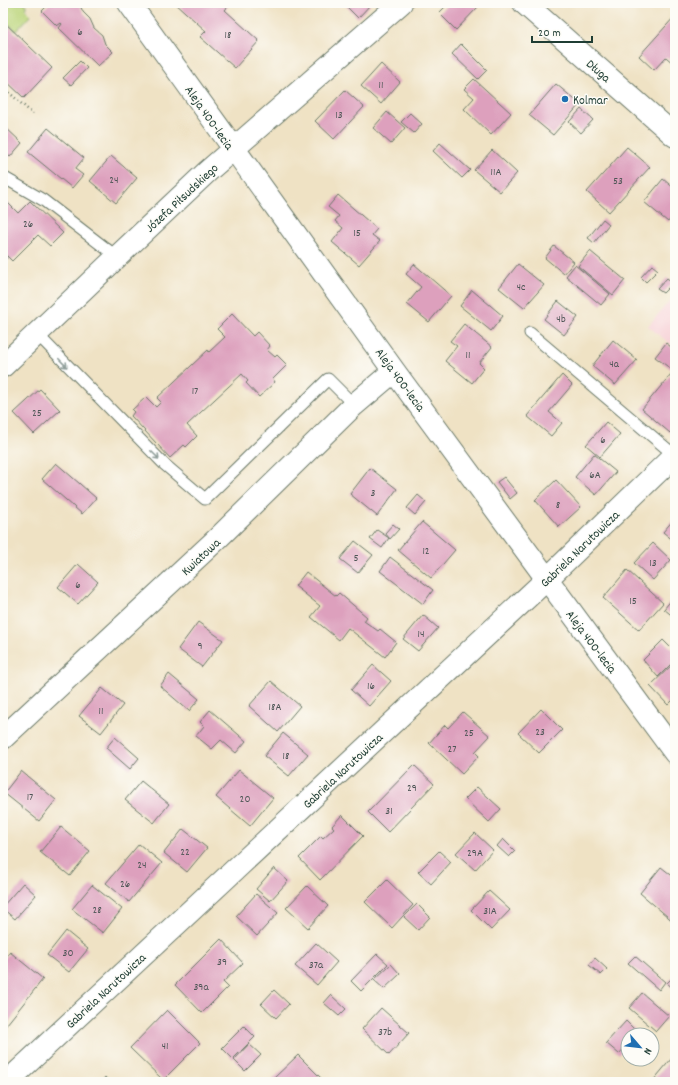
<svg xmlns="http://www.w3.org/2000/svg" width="678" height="1085" font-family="Dekko,sans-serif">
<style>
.built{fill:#f7cfd5}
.green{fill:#bbd57a;stroke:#6d8957}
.building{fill:#dda0bd}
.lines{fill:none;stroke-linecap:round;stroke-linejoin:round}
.service-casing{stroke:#687766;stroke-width:13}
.minor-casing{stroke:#687766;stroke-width:24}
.tertiary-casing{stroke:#687766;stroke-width:24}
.path{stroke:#687766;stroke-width:2.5;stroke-dasharray:1 3;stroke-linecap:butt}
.service{stroke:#fff;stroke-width:11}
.minor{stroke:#fff;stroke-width:22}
.tertiary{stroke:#fff;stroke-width:22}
.oneway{stroke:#8f9e9a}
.poi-dot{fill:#1f6fb2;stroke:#fdfcf7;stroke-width:1.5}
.labels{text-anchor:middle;stroke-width:3;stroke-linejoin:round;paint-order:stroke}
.number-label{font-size:11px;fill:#4e5656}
.street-label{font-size:13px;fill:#1f3d34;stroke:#fdfcf7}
.poi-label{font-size:13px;fill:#1f3d34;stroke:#fdfcf7;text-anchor:start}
</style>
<rect width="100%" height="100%" fill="#fdfcf7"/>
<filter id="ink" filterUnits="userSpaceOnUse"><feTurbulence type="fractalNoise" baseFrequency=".025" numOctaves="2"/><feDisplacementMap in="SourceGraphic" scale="8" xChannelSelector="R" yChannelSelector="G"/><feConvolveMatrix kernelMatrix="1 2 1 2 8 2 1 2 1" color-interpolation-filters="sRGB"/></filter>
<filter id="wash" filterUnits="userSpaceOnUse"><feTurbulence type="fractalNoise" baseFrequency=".012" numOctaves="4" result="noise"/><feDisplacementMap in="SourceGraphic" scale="16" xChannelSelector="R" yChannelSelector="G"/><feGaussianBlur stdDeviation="0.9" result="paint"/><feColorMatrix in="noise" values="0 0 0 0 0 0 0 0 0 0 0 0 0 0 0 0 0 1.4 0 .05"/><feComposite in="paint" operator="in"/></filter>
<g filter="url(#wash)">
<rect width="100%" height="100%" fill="#efe2c4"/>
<path class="built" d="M675 295V348L648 326Z"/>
<path class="green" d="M3 3H24L27 6 25 9 31 15 16 31 3 19Z"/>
<g id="blocks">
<path class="building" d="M50 3H79L83 12 90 19 94 28 102 35 105 44 113 52 98 66 59 28 62 24 61 23 57 26 42 11Z
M175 3H231L225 10 259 41 235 68 200 37 206 31Z
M343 3H372L358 18Z
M449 3H474L478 7 456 30 439 13Z
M675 16V65L666 57 654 70 639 56Z
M3 21 52 68 24 98 3 78Z
M461 44 487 70 478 79 452 54Z
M80 61 87 68 71 85 63 78Z
M381 64 400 82 381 104 361 86Z
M474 79 511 113 491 135 464 109 474 98 464 89Z
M556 84 580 104 553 135 529 115Z
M345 90 364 107 334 139 315 121Z
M581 109 593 120 581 133 569 122Z
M387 112 405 128 391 144 373 128Z
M410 113 422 124 414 133 401 122Z
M3 125 22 143 10 157 3 150Z
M48 128 84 158 75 169 83 175 72 188 28 152Z
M440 143 470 170 462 178 433 151Z
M627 147 650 167 609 212 587 192Z
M492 150 517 173 500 192 474 170Z
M111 156 137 178 116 203 90 181Z
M663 179 675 189V213L668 222 644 202Z
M338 195 377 229 372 235 380 241 359 265 332 242 343 228 335 221 339 216 328 207Z
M3 198 18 213 30 201 63 233 50 246 38 235 12 261 3 252Z
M603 219 609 224 594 243 588 238Z
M554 246 574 262 564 274 545 258Z
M590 251 625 280 613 295 578 266Z
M3 253 7 258 3 262Z
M414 264 451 296 429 322 407 304 421 287 406 274Z
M518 264 544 285 524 308 499 288Z
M575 265 610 294 601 305 566 276Z
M652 265 658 270 646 282 641 277Z
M667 278 673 283 663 293 657 289Z
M472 290 503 316 491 331 460 306Z
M558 301 578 317 564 335 544 319Z
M232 314 253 336 257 332 270 346 267 350 275 357 277 355 287 365 273 379 275 382 259 397 246 383 248 381 242 374 187 425 197 436 186 447 184 445 170 458 131 416 134 412 132 410 146 397 156 407 161 402 157 398 208 350 209 352 225 337 217 329Z
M464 324 492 347 479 363 484 368 472 383 445 361 457 346 450 341Z
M613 340 637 360 615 385 592 366Z
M666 343 675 350V372L655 357Z
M671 374 675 377V427L670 433 642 409Z
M562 375 572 385 549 412 562 423 551 436 527 416Z
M40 389 60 410 34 434 14 413Z
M606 422 620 434 600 457 586 445Z
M594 454 616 472 596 495 575 477Z
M56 463 96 498 82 514 42 479Z
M370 468 397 489 377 516 350 494Z
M504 477 517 493 510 499 497 482Z
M556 480 581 507 559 527 535 500Z
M418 495 426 502 415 515 407 508Z
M675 518V542L663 532Z
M422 522 455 550 431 578 398 550Z
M393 524 399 529 390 539 385 533Z
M377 530 389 538 382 548 370 539Z
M355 541 373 555 358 573 340 559Z
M653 543 671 560 653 580 634 563Z
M390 557 433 590 423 604 380 571Z
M78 564 98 582 78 604 58 587Z
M627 570 663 603 639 630 603 598Z
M306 572 336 596 339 593 367 617 364 621 378 631 380 629 396 642 385 657 348 628 339 640 311 617 320 606 295 586Z
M673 598 675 600V618L664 609Z
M423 615 438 628 418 651 403 639Z
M198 622 223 640 202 667 178 649Z
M663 640 675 652V660L658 677 643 660Z
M675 662V698L668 705 650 686Z
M373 665 391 681 369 706 351 690Z
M169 674 199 699 189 711 160 686Z
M271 681 300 706 278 732 249 706Z
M102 688 123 705 101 733 79 716Z
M541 709 562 730 539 753 518 733Z
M210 710 246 741 236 753 221 740 212 749 196 736 204 726 200 722Z
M463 712 490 736 475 752 479 756 462 774 429 743 445 725 448 728Z
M283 733 308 754 289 776 264 756Z
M115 737 139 758 130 769 106 748Z
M414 765 434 784 388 832 368 812Z
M239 770 273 798 250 826 216 797Z
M21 771 56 800 39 821 4 793Z
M141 781 169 804 154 823 125 800Z
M477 787 501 809 489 822 465 799Z
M342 815 363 836 320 880 299 858 321 836 323 838 334 828 332 826Z
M61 827 90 851 70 876 40 852Z
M183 829 207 848 187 872 164 853Z
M475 833 493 850 475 870 456 853Z
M503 839 515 851 509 857 497 846Z
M139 844 162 863 129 902 106 883Z
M439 851 451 862 431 884 418 872Z
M661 867 675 878V923L640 893Z
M274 868 288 881 270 901 256 889Z
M387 880 413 905 392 928 365 902Z
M23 883 36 895 15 919 3 909V906Z
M92 885 122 909 103 933 72 909Z
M307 886 328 906 308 928 286 908Z
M489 891 510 910 491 930 471 910Z
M256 894 278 913 257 936 236 916Z
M417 904 430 917 418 930 404 917Z
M66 931 88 949 69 972 47 955Z
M221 939 243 963 223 982 228 987 202 1013 175 985Z
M316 943 337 962 317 985 295 966Z
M10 952 43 979 3 1029V960Z
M377 954 388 964 361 991 351 981Z
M635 956 665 982 659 990 628 963Z
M595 958 607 969 601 975 589 965Z
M391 964 400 974 384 989 374 980Z
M675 975V990L667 983Z
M274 990 289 1004 276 1018 261 1004Z
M642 993 669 1016 656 1031 629 1008Z
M331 995 346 1009 339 1016 324 1003Z
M381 1008 409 1033 389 1055 362 1029Z
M167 1010 200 1043 163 1080 130 1048Z
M626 1021 638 1033 636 1035H628V1044L619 1054 606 1043Z
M244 1026 255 1037 233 1059 222 1048Z
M249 1044 261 1055 245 1071 234 1060Z
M298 1055 321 1078 317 1082H276L273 1079Z
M672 1058 675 1061V1082H652Z
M105 1077 110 1082H101Z"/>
</g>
</g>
<g filter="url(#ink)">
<use href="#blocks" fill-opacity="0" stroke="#687766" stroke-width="1"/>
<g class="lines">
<defs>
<path id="service" d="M3 177 43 200 117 257
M530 333 666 448 674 456
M37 334 164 464 205 499 328 379 354 405"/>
<path id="minor" d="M129 3 394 371 675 753
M3 366 117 257 208 171 401 3
M3 738 217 539 354 405 394 371
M7 1082 547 579 675 455"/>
<path id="tertiary" d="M524 3 675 136"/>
</defs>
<use href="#service" class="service-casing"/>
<use href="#minor" class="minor-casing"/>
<use href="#tertiary" class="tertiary-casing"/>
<path class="path" d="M3 87 33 114"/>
<use href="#service" class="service"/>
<use href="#minor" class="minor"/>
<use href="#tertiary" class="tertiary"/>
</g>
<defs><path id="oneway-shaft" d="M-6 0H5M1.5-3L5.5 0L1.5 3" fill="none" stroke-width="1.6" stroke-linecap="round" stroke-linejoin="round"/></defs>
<g class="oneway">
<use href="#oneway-shaft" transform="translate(63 363) rotate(46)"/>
<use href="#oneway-shaft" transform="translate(155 455) rotate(45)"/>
</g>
</g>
<circle class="poi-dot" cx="565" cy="99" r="4"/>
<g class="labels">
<g class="number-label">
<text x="80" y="35">6</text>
<text x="228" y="38">18</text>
<text x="381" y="88">11</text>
<text x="339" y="118">13</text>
<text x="496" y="175">11A</text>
<text x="114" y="183">24</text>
<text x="618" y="184">53</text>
<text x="28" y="227">26</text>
<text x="357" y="236">15</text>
<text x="521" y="290">4c</text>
<text x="561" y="322">4b</text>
<text x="468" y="358">11</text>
<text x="614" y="367">4a</text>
<text x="195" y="394">17</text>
<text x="37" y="416">25</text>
<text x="603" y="443">6</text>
<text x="595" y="478">6A</text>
<text x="373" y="496">3</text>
<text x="558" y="508">8</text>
<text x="426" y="554">12</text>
<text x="356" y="561">5</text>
<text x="653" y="566">13</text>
<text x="78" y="588">6</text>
<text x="633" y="604">15</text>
<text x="421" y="637">14</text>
<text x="200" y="649">9</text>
<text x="371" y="689">16</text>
<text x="275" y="710">18A</text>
<text x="101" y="714">11</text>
<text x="540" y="735">23</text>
<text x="469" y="736">25</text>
<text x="452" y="752">27</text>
<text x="286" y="759">18</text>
<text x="412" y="791">29</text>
<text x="30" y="800">17</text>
<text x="245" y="802">20</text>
<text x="389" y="814">31</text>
<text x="185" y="855">22</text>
<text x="475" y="856">29A</text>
<text x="142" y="868">24</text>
<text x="125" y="887">26</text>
<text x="97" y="913">28</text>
<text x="490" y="914">31A</text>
<text x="68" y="956">30</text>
<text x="222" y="965">39</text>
<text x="316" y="968">37a</text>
<text x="201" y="990">39a</text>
<text x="385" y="1035">37b</text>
<text x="165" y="1049">41</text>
</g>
<g class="street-label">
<text transform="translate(599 70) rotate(41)" y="5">Długa</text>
<text transform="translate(210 117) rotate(55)" y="5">Aleja 400-lecia</text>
<text transform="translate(181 197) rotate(-43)" y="5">Józefa Piłsudskiego</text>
<text transform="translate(401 379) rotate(54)" y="5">Aleja 400-lecia</text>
<text transform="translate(579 548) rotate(-44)" y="5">Gabriela Narutowicza</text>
<text transform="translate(200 556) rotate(-43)" y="5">Kwiatowa</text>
<text transform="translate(592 641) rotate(53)" y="5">Aleja 400-lecia</text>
<text transform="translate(342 770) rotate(-43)" y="5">Gabriela Narutowicza</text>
<text transform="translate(105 990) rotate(-43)" y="5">Gabriela Narutowicza</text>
</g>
<g class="poi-label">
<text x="573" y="104">Kolmar</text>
</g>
</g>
<rect width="678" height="1085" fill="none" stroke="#fdfcf7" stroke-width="16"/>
<g transform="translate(640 1047) rotate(118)"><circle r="19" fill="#fdfcf7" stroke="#a4b0a9"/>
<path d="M0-3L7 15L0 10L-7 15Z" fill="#1f6fb2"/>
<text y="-6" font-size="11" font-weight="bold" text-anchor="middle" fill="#1f3d34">N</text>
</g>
<path d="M532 36v6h60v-6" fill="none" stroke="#1f3d34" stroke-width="2"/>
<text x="538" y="36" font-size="12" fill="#1f3d34" stroke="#fdfcf7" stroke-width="3" paint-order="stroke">20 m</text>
</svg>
